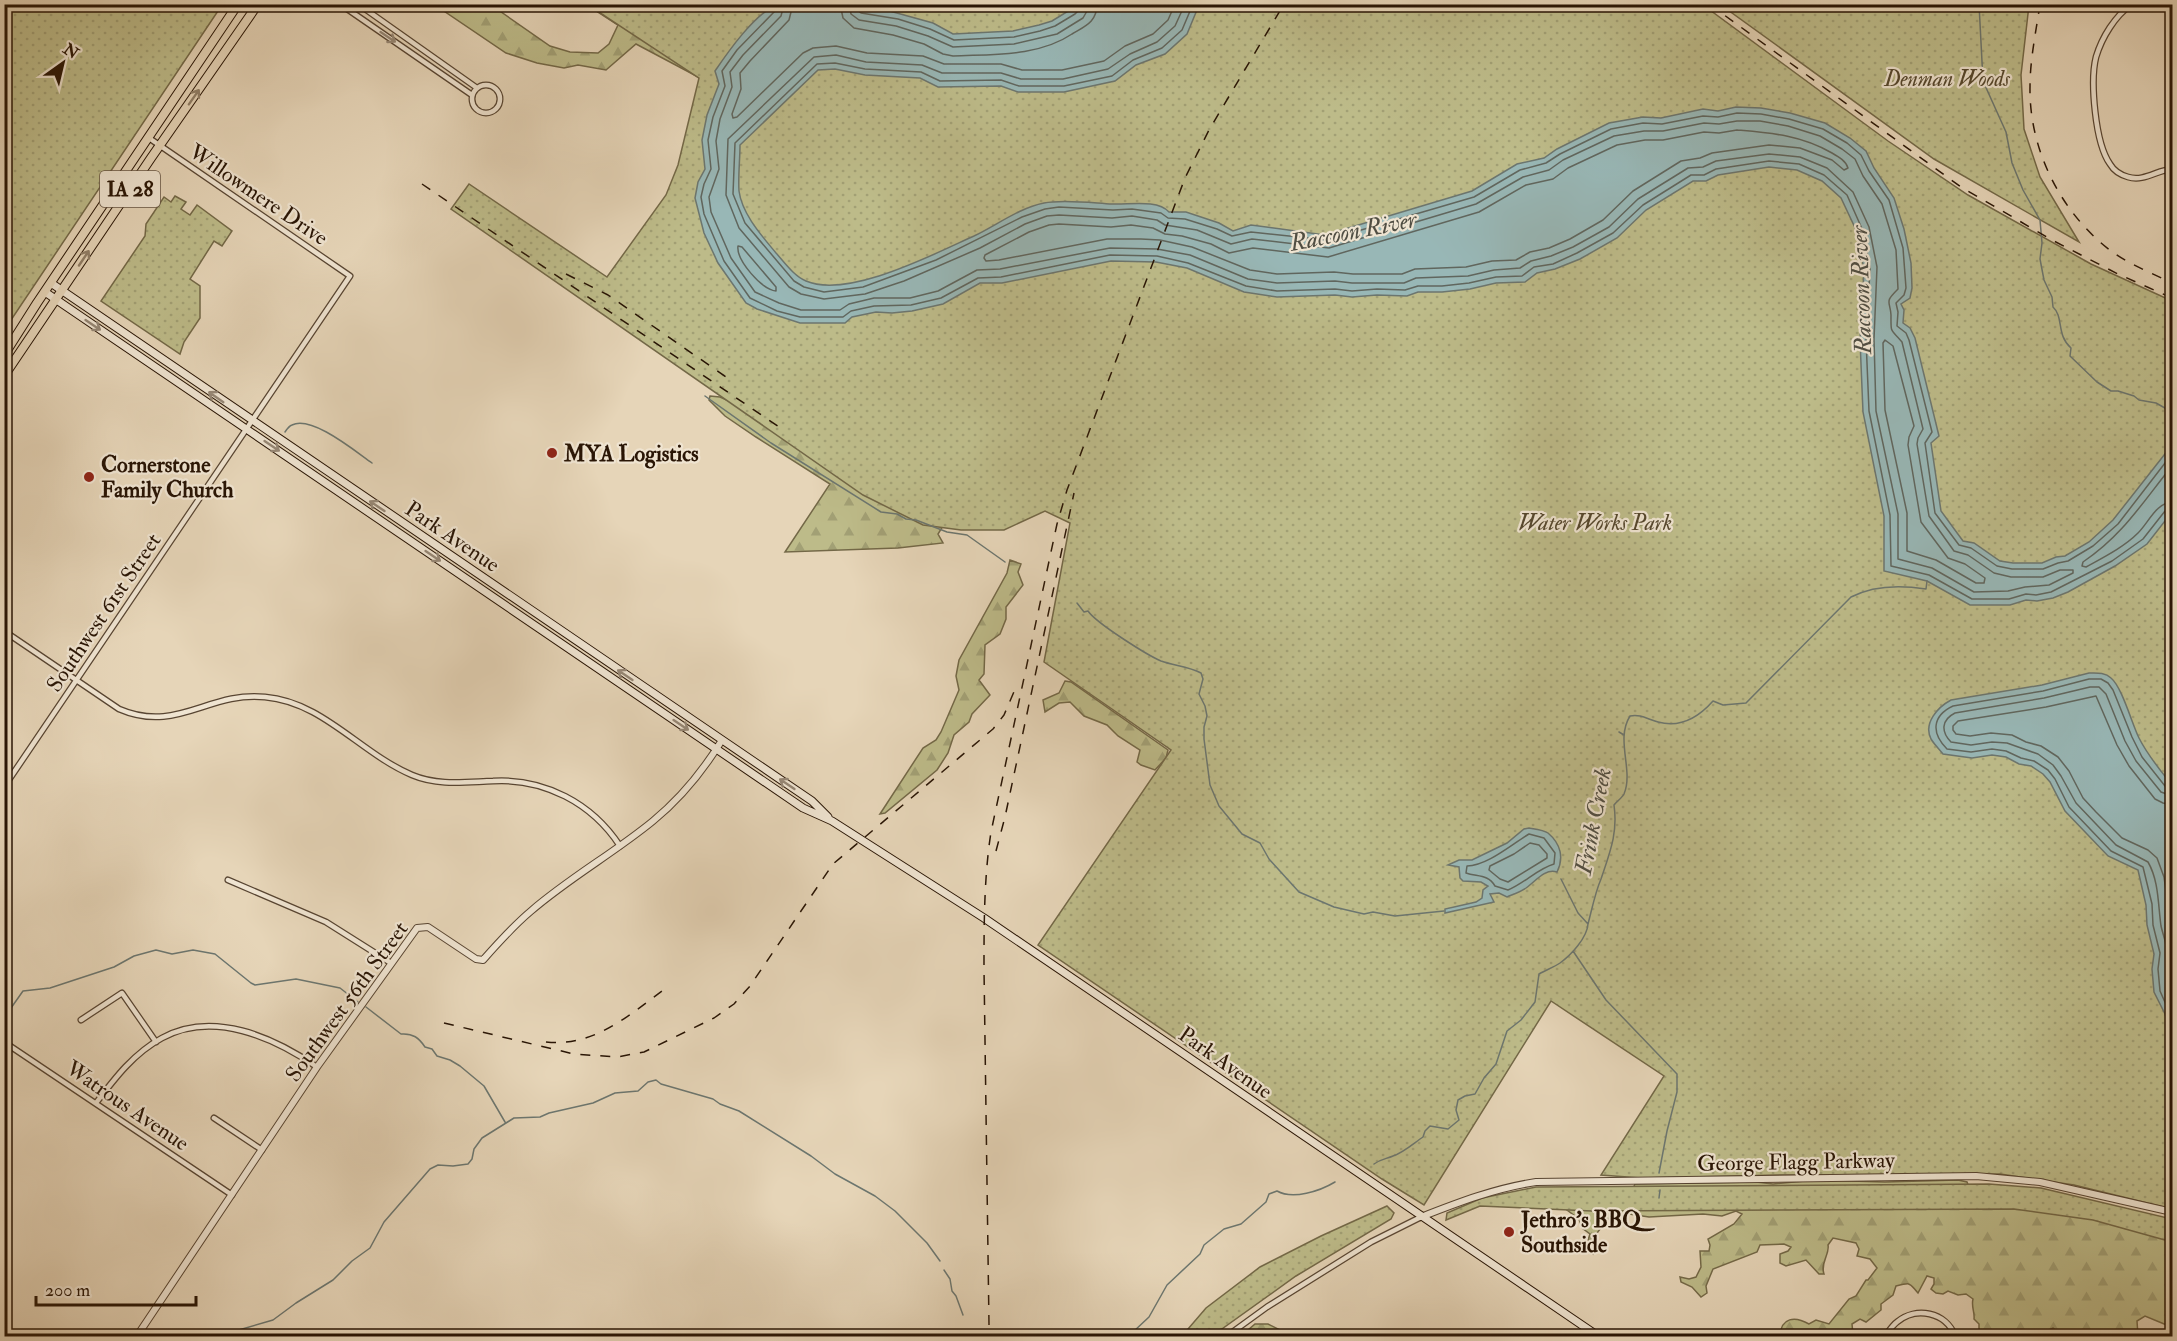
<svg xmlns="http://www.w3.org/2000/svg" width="2177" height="1341" font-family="'IM FELL Double Pica',serif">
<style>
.forest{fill:url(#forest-firs);stroke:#736847;stroke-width:1.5}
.park{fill:url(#park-dots);stroke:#736847;stroke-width:1.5}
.water{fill:#98b7b6;stroke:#6c766f;stroke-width:1.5}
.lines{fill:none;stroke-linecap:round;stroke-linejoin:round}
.shore{stroke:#60665e;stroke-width:1.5}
.stream{stroke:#6c766f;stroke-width:1.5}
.minor-casing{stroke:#584532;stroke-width:7}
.tertiary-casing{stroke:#584532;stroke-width:8}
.secondary-casing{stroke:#291505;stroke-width:9}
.primary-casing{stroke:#291505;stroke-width:10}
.minor{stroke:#efe4d1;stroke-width:4.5}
.tertiary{stroke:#efe4d1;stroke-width:6}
.secondary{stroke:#efe4d1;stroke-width:7}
.primary{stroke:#e6d5b8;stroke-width:8}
.rail{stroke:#291505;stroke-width:1.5;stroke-dasharray:10 10;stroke-linecap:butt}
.oneway{stroke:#968775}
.oneway2{stroke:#917f67}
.poi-dot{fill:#8f2418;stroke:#efe4d1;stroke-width:2}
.labels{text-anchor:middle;stroke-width:4.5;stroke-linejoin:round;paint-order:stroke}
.shield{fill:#efe4d1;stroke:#645342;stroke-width:1.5}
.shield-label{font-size:21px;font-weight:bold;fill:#291505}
.park-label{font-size:22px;font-style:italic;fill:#55472d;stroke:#efe4d1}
.street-label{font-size:22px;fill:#291505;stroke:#efe4d1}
.poi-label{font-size:22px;font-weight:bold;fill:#291505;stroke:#efe4d1;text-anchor:start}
.water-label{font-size:24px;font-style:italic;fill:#504e43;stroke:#efe4d1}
</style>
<defs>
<pattern id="forest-firs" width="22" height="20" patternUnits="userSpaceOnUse" patternTransform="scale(1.5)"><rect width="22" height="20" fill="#bdbb89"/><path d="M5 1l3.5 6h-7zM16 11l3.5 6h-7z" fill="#a2a075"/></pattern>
<pattern id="park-dots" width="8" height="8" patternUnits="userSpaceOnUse" patternTransform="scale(1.5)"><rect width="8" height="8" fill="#bdbb89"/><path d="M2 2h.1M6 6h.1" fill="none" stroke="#a2a075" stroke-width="1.8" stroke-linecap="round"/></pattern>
</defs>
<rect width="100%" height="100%" fill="#e6d5b8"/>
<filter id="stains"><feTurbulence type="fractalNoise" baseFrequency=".00333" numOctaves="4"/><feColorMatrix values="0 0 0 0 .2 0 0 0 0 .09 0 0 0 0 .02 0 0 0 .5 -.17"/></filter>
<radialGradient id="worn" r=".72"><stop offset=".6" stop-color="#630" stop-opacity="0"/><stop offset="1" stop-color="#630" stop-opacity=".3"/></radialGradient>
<path class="forest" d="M435 5H491L550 46 570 52 598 53 609 44 618 25 587 5H771L702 79 636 44 606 70 578 65 564 68 537 63 506 53Z
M710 396 720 397 736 404 943 526 938 534 943 543 898 548 785 552 830 484 756 437 725 416 709 400Z
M1010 560 1021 564 1018 572 1023 585 1006 607V619L1000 634 985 645 984 674 979 680 990 695 972 714 969 722 954 735 948 753 937 770 885 813 880 814 923 748 936 740 941 732 959 690 956 676 959 660 1007 573Z
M1065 681 1071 682 1168 750 1166 758 1155 770 1141 765 1137 762 1140 750 1118 736 1107 725 1084 716 1070 702 1059 703 1045 712 1043 700 1059 693Z
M1816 1180 1885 1182 1958 1180 1967 1182 1970 1190 1996 1205 2172 1223V1329L2169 1326 2145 1316 2137 1321 2138 1336H2061L2053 1328 2047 1331 2043 1336H1984L1979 1329V1324L1974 1319C1975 1312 1971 1307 1973 1299L1966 1294 1958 1295 1948 1291 1943 1294 1936 1293 1931 1289 1934 1284V1278L1927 1276 1918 1293C1909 1283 1912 1282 1896 1286L1893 1295 1881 1304V1310L1866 1322 1860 1319 1852 1324 1853 1335 1849 1336H1780C1781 1317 1795 1316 1809 1324L1816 1320 1829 1324 1849 1299 1856 1296 1866 1280H1868L1877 1268 1870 1259 1857 1256 1859 1249 1856 1243 1833 1238 1828 1245C1830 1254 1820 1263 1824 1274H1819L1806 1260 1786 1266 1780 1263V1254L1788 1251 1791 1247 1784 1244 1760 1245 1757 1252 1713 1269 1706 1286 1707 1293 1701 1297 1692 1287 1681 1282 1680 1277 1689 1279 1696 1277 1701 1267 1700 1251H1709L1710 1245 1708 1239 1734 1224 1742 1214 1736 1211 1722 1216 1703 1214 1649 1217 1629 1214 1618 1216 1607 1220 1597 1233 1594 1243 1596 1250 1593 1254C1586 1247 1587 1242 1590 1234L1582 1228 1579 1219 1567 1210 1632 1191 1635 1184 1756 1182 1773 1184Z
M1255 1324H1268L1292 1336H1241Z"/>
<path class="park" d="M5 4 222 5 5 329 4 5Z
M588 5H1703L1888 141 1968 195 2091 264 2172 301V1209L2074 1185 2000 1174 1781 1175 1641 1178 1601 1175 1664 1076 1551 1001 1424 1205 1382 1179 1038 945 1171 750 1044 662 1070 523 1045 511 1004 530H961L923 525 863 495 451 209 469 184 607 277 666 195 678 165 699 78Z
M1721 5H2029L2021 75 2024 129 2040 177 2079 242 1934 159Z
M175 196 186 202 181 209 190 215 197 205 232 231 222 246 214 241 190 279 200 286V318L184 342 180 354 101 301 145 236 146 224 164 197 171 202Z
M1989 1184 2041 1188 2172 1219V1242L2093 1220 2014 1209 1592 1211 1480 1206 1446 1220 1447 1213 1482 1198 1536 1187Z
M1387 1206 1394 1213 1391 1219 1296 1276 1212 1336H1182L1206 1308 1260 1267 1321 1236Z"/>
<path class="water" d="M775 5H859L864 8 886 10 933 23 953 34 1013 31 1039 25 1052 21 1078 5H1199L1187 34 1165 54 1136 65 1115 81 1064 92H1018L1001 86 938 87 920 78 865 75 835 69 818 70 740 145C740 160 738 176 739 191 742 214 762 236 776 253 785 263 794 276 806 281 848 299 934 254 974 236 997 225 1019 208 1044 203 1063 199 1093 203 1112 204 1129 205 1157 199 1169 212H1186L1219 223 1233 231 1251 225 1325 235 1472 191 1517 164 1544 158 1557 149 1609 123 1643 117 1661 118 1703 109 1718 111 1736 107 1761 108 1790 113 1825 123 1850 138 1866 151 1874 168 1894 198 1904 229 1911 263 1912 288 1910 298 1901 304 1904 310 1903 323 1910 328 1915 338 1939 436 1931 443 1941 511 1963 541 1974 543 2000 561 2013 563H2042L2056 557 2065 556 2089 542 2113 520 2172 445V512L2147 544 2115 566 2068 592 2053 598 2037 601 2026 600 2010 605H1970L1927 581 1884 571V516L1863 412 1860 340 1864 270 1857 232 1841 198 1822 181 1797 170 1769 167 1718 175 1706 181H1693L1646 210 1617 238 1580 259 1555 269 1537 273 1525 282 1496 283 1470 289 1442 292H1418L1407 296 1377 295 1352 297 1335 295 1277 297 1244 292 1187 268 1156 262 1111 261 1002 283H980L943 304 912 311 892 313 876 312 852 317 845 323H800L757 309 746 303 718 263 704 233 695 198 698 182 705 169 702 140 707 115 719 84 715 71C730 49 752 18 775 5Z
M2089 673C2096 673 2105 672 2111 678 2122 687 2132 724 2139 738 2148 756 2160 770 2172 785V1040L2165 1014 2154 992 2152 969 2154 954 2147 925 2146 905 2138 870 2108 856 2065 811 2050 782 2043 774 2031 766 2019 764 2006 757 1992 755 1972 758 1943 754C1939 749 1934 744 1931 739 1923 723 1938 707 1951 700L2042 685Z
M1529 828C1535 829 1544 830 1548 833 1561 844 1564 858 1557 872 1545 868 1536 881 1526 888 1520 892 1514 894 1507 897L1499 893 1490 894 1494 902 1445 913V909L1476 902 1482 898 1483 890 1488 886 1481 882 1463 881 1460 878 1459 867 1448 865 1459 860H1472L1507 843 1524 829Z"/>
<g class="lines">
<path class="shore" d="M777 4 775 11 737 50 722 71 725 86 713 117 708 140 711 169 704 184 701 197 704 214 724 261 750 298 777 311 800 317H843L851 311 874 306 911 305 941 298 978 278 1001 277 1110 255 1157 256 1188 263 1246 286 1277 291 1335 289 1352 291 1377 289 1405 290 1418 286H1442L1469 283 1496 277 1522 276 1534 267 1553 264 1577 253 1613 233 1643 205 1691 175H1704L1716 169 1769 161 1799 164 1824 175 1847 195 1863 231 1870 269 1866 339 1869 411 1890 515 1891 566 1929 575 1972 599H2009L2026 594 2036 595 2051 592 2112 561 2143 539 2165 511 2172 509
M784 4 781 16 743 55 730 72 732 87 720 119 716 141 719 169 709 197 711 212 731 258 755 292 779 303 801 310H840L849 304 874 298H910L938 291 977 270 1000 269 1110 248 1157 249 1190 255 1248 279 1277 283 1335 281 1352 283H1404L1416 278 1468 276 1494 270 1520 268 1531 261 1551 256 1573 247 1609 227 1638 199 1688 168 1703 167 1716 161 1769 154 1800 157 1827 168 1853 192 1869 227 1877 267 1874 339 1876 411 1898 514V559L1932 568 1974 592 2008 591 2025 587 2049 585 2073 573V570H2060L2043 577H2011L1994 573 1968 555 1954 551 1929 516 1917 444 1918 438 1923 429 1902 342C1890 328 1891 334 1891 315 1890 300 1884 303 1898 289L1896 250 1882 204 1863 176 1855 159 1842 149 1820 136 1788 126 1760 121H1737L1719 124 1704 123 1663 131H1644L1614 136 1563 160 1549 170 1523 177 1476 204 1329 248 1252 239 1231 244 1197 230 1165 225 1157 220 1132 216 1112 218 1059 215 1047 216 1025 224 980 248 904 281 865 294 824 299 801 294 789 287 739 228 726 195 728 139 814 57 836 55 866 62 922 65 942 73H1001L1021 79H1063L1108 69 1130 54 1157 42 1175 26 1185 4
M793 4 789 20 750 61 740 73 741 89 732 114 733 118 737 117 803 53 813 48 836 46 867 53 923 56 944 64H1001L1022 70H1062L1104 61 1125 46 1153 34 1168 20 1175 4
M840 4 843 18 854 28 893 35 924 44 943 54 953 56C992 54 1038 57 1072 34 1085 26 1097 22 1097 4
M849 4 851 14 859 20 896 26 928 36 953 47 1014 44 1057 34 1083 18 1087 11 1088 4
M856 4 857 10 861 13 898 19 930 29 954 40 1014 37 1040 31 1055 26 1075 14 1080 9 1081 4
M1193 4 1182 30 1162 48 1133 60 1112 76 1064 86H1019L1001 80 940 81 921 72 865 69 835 63 817 64 735 143 733 194 745 223 794 281 804 287 824 292 863 287 936 260 1022 217 1045 209 1059 207 1113 210 1132 209 1161 213 1168 218 1185 219 1217 229 1232 236 1251 232 1327 240 1474 197 1520 170 1546 163 1560 154 1611 129 1643 123 1662 124 1703 116 1718 117 1737 113 1761 114 1789 119 1823 129 1847 143 1861 155 1869 171 1889 200 1903 248 1906 288 1904 295 1896 303 1898 312 1897 326 1906 333 1909 340 1932 432 1925 443 1935 513 1959 545 1971 548 1997 566 2012 569H2043L2058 563 2068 561 2093 546 2118 524 2172 454
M1737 130C1771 133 1801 135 1832 153 1839 157 1846 161 1848 168L1844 170 1832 160 1800 148 1769 145 1712 153 1700 158 1681 161 1633 191 1603 220 1570 239 1549 248 1530 252 1516 260 1492 261 1466 267 1415 269 1402 274H1353L1334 272 1277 274 1250 270 1192 247 1160 240 1141 239H1107L999 260 986 261 984 258 985 255 1029 232 1049 225 1059 224 1111 227 1131 225 1153 228 1165 234 1182 236 1211 244 1229 253 1253 248 1328 257 1479 212 1526 185 1553 179 1568 168 1617 145 1645 140H1663L1704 132 1719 133Z
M738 246 742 247 776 287V291C762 290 736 260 738 246Z
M1885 340 1893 346 1914 426 1909 437 1908 445 1921 522 1948 558 1965 564 1985 578 1984 583H1976L1936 560 1907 551V513L1885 410 1883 343Z
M2172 466C2142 503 2123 535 2083 562L2082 566 2086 567C2104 557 2124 547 2138 533 2149 522 2156 503 2172 502
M2172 788 2165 786 2142 757 2132 737 2113 690 2108 683 2101 679H2089L2043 691 1953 706C1932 716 1931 733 1947 749L1971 752 1992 749 2006 751 2021 758 2034 761 2048 770 2055 779 2069 807 2111 851 2143 867 2152 904 2153 925 2160 953 2158 969 2160 991 2172 1018
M2172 796 2161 792 2136 761 2125 741 2106 694 2099 687H2090L2044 698 1955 713C1941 720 1941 732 1951 742L1971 745 1992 742 2007 743 2038 754 2053 765 2061 776 2076 803 2116 845 2148 862C2159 881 2158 905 2161 926 2163 935 2167 944 2167 953 2168 970 2164 984 2172 999
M2172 805 2163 803 2155 799 2129 766 2117 745 2096 696 2046 707 1958 721 1953 726V730L1956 734 1970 736 1991 733 2012 735 2026 742 2041 746 2058 757 2069 771 2083 798 2096 812 2122 838 2148 850 2157 858 2164 877 2172 933
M1529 834 1544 838 1555 853 1554 864C1537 869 1525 883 1508 890L1495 886C1488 874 1477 877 1466 873L1467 866C1487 866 1512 844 1529 834Z
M1530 843 1539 845 1547 854V858L1508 882 1500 879 1489 870 1490 866 1514 854Z"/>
<path class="stream" d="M1979 4 1983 81 2006 132 2012 163 2023 190 2040 220 2042 243 2040 259 2044 280 2052 297 2053 307C2064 317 2056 335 2071 348L2070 356 2097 382 2111 391H2118L2134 396 2139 400 2156 403 2172 412
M705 396 771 443 881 512 897 514 906 519 916 520 947 532 967 535 1005 562
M285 432C287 429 289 426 292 425 312 415 356 452 372 463
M1077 603 1084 612 1088 611C1096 623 1147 655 1161 661 1175 666 1188 666 1201 673L1203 679 1199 694 1205 706 1207 716 1204 727V739L1210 785 1219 806 1242 834 1260 843 1269 859 1299 892 1334 907 1364 914 1373 912 1395 916 1444 911
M1619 732 1624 735
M1561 879 1578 913 1588 924
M1573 951 1606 1000 1677 1074V1092L1667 1131 1659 1173
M366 1007 401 1034C413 1033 419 1038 425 1047L432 1049 437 1056 450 1060 460 1066 484 1086 505 1122
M4 1018 23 991 50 988 114 967 134 956 156 950 172 954 193 950 215 954 251 983 255 985 296 979 340 988 358 1002
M1374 1164C1381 1159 1386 1159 1393 1156 1403 1153 1414 1143 1423 1137L1425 1131 1430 1126 1448 1129 1459 1120 1456 1110 1458 1100 1465 1096 1475 1094 1484 1078 1496 1064 1507 1031 1521 1020 1535 1002 1539 974C1546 970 1554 967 1560 963 1571 955 1587 938 1588 924 1592 909 1595 893 1601 879 1610 852 1618 833 1614 805 1617 801 1622 798 1624 794 1634 770 1615 740 1630 716 1641 714 1647 719 1658 722 1680 728 1698 718 1713 701L1723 705 1746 703 1851 597C1874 585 1901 585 1926 589L1927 581
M1659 1198 1660 1190
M944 1270 950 1279 952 1291 956 1296 963 1315
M218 1336 273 1320 296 1303 333 1280 352 1261 370 1248 384 1222 430 1169 438 1165 453 1166 468 1164 472 1159 474 1149 482 1138 514 1118 540 1117 549 1113 593 1103 615 1093 638 1091 648 1082 656 1080 661 1084 713 1099 720 1104 739 1111 811 1156 835 1174 875 1196 895 1211 927 1243 940 1261
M1131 1336 1133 1332 1149 1317 1167 1285 1200 1254 1204 1245 1224 1229 1241 1224 1266 1202 1269 1194 1277 1191C1293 1200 1320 1191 1335 1182"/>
<defs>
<path id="minor" d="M340 4 472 95
M358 4 477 88
M2132 4C2115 16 2102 37 2096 57 2090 81 2095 143 2110 164 2114 171 2121 175 2128 177 2144 182 2157 170 2172 169
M472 99a14 14 0 1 1 28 0a14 14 0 1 1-28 0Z
M4 631 119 709C177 734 208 691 265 697 323 702 360 753 412 775 438 786 465 782 493 781 544 778 592 803 620 846
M4 787 350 276 149 138
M228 880 326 922 391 963
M81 1020 122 993 156 1042
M4 1042 232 1195
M96 1103C115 1078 134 1053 162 1038 213 1010 273 1037 317 1067
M214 1118 262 1150
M1227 1336 1267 1307 1371 1242 1421 1217
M1885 1336C1889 1331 1892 1326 1897 1322 1916 1306 1946 1312 1955 1336"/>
<path id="tertiary" d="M1421 1217C1459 1202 1496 1188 1536 1182L1976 1176 2040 1182 2172 1212
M137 1336 317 1067 417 928 428 927 476 959 483 960C498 943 513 926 531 911 569 878 614 853 653 821 681 798 703 771 722 740"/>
<path id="secondary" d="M51 283 812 801 828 817
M45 292 803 808 832 821 984 918 1598 1336"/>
<path id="primary" d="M4 355 37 303 238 4
M4 376 151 158 258 4"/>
</defs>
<use href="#minor" class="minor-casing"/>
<use href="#tertiary" class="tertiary-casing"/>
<use href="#secondary" class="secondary-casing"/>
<use href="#primary" class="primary-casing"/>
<use href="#minor" class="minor"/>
<use href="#tertiary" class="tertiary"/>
<use href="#secondary" class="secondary"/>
<use href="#primary" class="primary"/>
<path class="rail" d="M1709 4 1961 187 2052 240 2118 274 2172 298
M2040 4C2036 32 2030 59 2030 87 2029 150 2061 213 2111 251 2130 265 2152 273 2172 283
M422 184 785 431
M566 274 608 295 729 379
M996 851 1005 817 1074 493
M444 1023 574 1054 617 1057 644 1052 714 1018 734 1004 750 986 833 864 993 729 1004 715 1016 687
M546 1042C593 1047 627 1017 662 991
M989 1325 984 969C984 924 984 877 991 832L1057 524 1067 490 1185 178 1209 130 1284 4"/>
</g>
<defs><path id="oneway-shaft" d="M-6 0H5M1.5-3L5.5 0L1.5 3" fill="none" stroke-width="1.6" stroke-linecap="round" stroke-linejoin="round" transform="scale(1.5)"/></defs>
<g class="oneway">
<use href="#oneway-shaft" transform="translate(388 37) rotate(34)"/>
<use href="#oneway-shaft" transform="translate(93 325) rotate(34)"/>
<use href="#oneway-shaft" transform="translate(216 397) rotate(-145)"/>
<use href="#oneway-shaft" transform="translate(272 446) rotate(34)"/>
<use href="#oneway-shaft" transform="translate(377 506) rotate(-146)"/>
<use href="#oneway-shaft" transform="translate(433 556) rotate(34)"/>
<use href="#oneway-shaft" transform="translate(625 675) rotate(-146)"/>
<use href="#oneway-shaft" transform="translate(681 725) rotate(34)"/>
<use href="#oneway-shaft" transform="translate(787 784) rotate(-146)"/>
</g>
<g class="oneway2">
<use href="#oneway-shaft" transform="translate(194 97) rotate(-55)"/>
<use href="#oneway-shaft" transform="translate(84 258) rotate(-56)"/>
</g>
<g class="poi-dot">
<circle cx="552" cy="453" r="6"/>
<circle cx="89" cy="477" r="6"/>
<circle cx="1509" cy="1232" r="6"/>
</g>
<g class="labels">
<rect class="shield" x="100" y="171" width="60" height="36" rx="4.5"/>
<g class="shield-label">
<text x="130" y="196">IA 28</text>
</g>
<g class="park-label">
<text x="1947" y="86">Denman Woods</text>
<text x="1595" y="530">Water Works Park</text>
</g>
<g class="street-label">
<text transform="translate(259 194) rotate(34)" y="8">Willowmere Drive</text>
<text transform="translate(453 536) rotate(34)" y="8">Park Avenue</text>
<text transform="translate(103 612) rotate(-56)" y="8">Southwest 61st Street</text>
<text transform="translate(346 1001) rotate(-54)" y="8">Southwest 56th Street</text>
<text transform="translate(1226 1062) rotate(35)" y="8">Park Avenue</text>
<text transform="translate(128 1105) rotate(34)" y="8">Watrous Avenue</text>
<text transform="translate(1796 1161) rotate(-1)" y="8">George Flagg Parkway</text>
</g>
<g class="poi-label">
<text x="564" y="461">MYA Logistics</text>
<text x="101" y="472">Cornerstone<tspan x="101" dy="25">Family Church</tspan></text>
<text x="1521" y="1227">Jethro's BBQ<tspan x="1521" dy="25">Southside</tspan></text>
</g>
<g class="water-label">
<text transform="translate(1353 231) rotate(-11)" y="8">Raccoon River</text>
<text transform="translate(1861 290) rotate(-92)" y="8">Raccoon River</text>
<text transform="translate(1593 821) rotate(-79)" y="8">Frink Creek</text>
</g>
</g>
<rect width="2177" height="1341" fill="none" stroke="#e6d5b8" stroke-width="24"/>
<rect x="6" y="6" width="2165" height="1329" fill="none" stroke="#291505" stroke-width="3"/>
<rect x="12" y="12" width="2153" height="1317" fill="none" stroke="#291505" stroke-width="1.5"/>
<g transform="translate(63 63) rotate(34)" stroke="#efe4d1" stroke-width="4.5" paint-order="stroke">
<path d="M0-4.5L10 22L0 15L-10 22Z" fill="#291505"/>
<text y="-9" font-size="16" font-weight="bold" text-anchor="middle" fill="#291505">N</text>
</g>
<path d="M36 1296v9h160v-9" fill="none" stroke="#291505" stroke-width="3"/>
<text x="45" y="1296" font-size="18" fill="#291505" stroke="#efe4d1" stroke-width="4.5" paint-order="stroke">200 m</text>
<rect width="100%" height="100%" filter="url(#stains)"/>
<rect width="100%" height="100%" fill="url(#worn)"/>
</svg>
